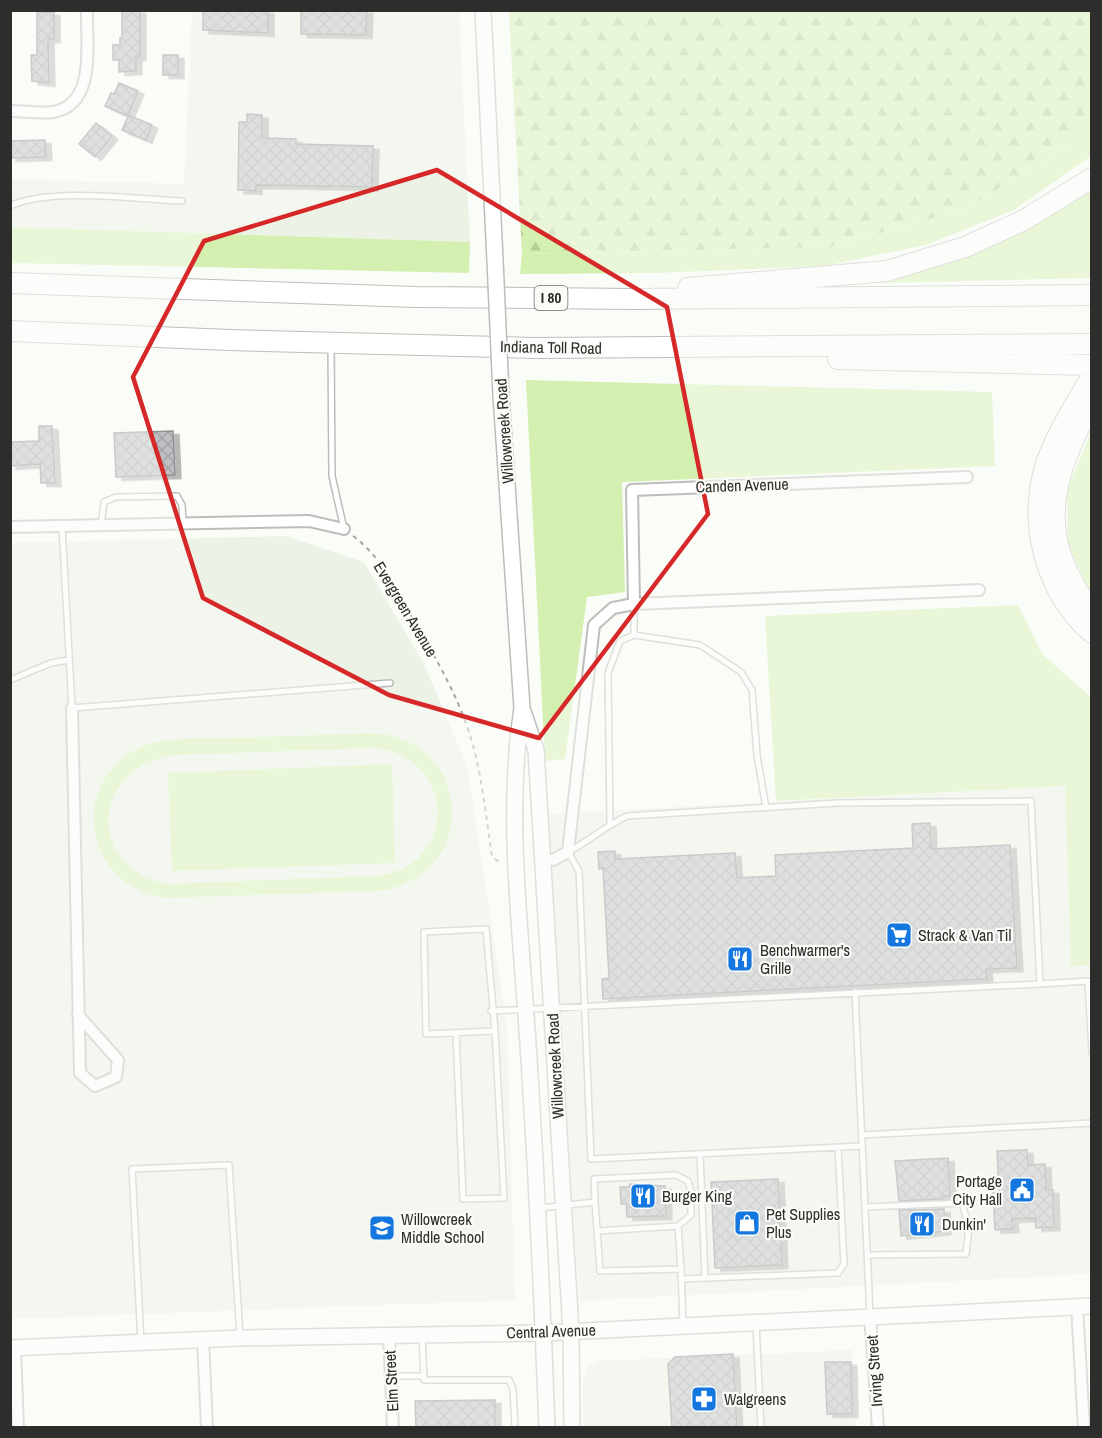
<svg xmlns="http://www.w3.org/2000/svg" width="1102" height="1438" font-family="'Archivo Narrow',sans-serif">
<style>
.built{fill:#edf2e7}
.grass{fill:#d4f0b0;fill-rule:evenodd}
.forest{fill:url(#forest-firs)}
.building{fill:url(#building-cross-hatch);stroke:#8f9194;stroke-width:1.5;filter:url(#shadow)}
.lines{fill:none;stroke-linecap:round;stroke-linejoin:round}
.lane-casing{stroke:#bdbebb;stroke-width:8}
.street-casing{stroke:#bdbebb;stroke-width:14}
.secondary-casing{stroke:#bdbebb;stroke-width:18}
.highway-casing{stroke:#bdbebb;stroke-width:22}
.path{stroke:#a5a7a3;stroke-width:2;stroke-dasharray:4.5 4.5;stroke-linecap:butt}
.lane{stroke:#fff;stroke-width:5}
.street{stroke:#fff;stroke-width:10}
.secondary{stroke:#fff;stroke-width:15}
.highway{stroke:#fff;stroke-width:20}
.secondary-bridge-casing{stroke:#bdbebb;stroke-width:18;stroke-linecap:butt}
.secondary-bridge{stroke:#fff;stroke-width:15}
.marked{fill:none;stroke:#d62828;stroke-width:4.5;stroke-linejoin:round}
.labels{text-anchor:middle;stroke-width:4.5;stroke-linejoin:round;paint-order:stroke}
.shield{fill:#fafcf8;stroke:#6a6c69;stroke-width:1.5}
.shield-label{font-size:15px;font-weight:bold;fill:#2d2e2c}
.street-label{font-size:16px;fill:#2d2e2c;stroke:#fafcf8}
.poi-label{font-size:16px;fill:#2d2e2c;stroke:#fafcf8;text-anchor:start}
</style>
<defs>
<pattern id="forest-firs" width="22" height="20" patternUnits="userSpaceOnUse" patternTransform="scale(1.5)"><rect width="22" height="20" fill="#d4f0b0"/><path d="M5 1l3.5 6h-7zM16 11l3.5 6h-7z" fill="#b6ce98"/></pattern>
<pattern id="building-cross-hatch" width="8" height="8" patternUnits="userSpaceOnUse" patternTransform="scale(1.5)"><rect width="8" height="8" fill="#bdbfc2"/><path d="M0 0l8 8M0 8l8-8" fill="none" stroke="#a3a4a7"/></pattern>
<filter id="shadow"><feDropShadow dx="6" dy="3.5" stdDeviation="0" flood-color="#0004"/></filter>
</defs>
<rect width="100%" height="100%" fill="#fafcf8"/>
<path class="built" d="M192 11H459L470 242 11 227V179L184 184Z
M286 536 364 562 423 662 467 765 507 1025 515 1300 11 1319 10 543Z
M1065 786 1071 966 1091 965V1274L579 1301 546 814Z
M852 1350 856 1427H584L582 1386 586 1369 597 1361Z"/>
<path class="grass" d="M1091 131V156L1014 210 926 245 824 266 657 273 520 274 522 254 832 247 968 208Z
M1091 186V278L879 283 987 247 1045 218Z
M11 227 470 242 469 273 12 263Z
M526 380 992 392 995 466 622 482 625 592 587 597 565 759 545 761Z
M1091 432V595L1068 544 1067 490Z
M1018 605 1042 654 1091 697V965L1071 966 1065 786 776 801 765 616Z
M368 733C473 734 483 876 379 891L165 898C134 892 109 875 98 844 83 802 108 756 150 744 173 737 199 739 223 738 271 737 320 735 368 733ZM373 748C459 756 459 869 374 876L168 884C85 870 90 765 176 755Z
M392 764 395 863 172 871 168 773Z"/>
<path class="forest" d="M509 11H1091V131L968 208 832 247 522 254Z"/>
<path class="building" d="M122 10H140V57H136V71L119 72V60H113V45H120V38H122Z
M203 10H268V33L203 30Z
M301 10H367L366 35 301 34Z
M37 12H54V39H48L49 83 32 81 31 55H37Z
M163 55H178V75H163Z
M119 83 138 91 128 115 152 125 146 140 122 130 128 116 105 106 111 93 114 94Z
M247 114 262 115V138L296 139V144L373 146 372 187 256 185V191L238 190 239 122H247Z
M96 123 112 136 95 157 79 144Z
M45 140 46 157 10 158V141Z
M39 426H52L55 483H41L40 464 10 466V442L39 441Z
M173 431 175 475 116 477 114 433Z
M930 823 931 849 1010 845 1017 968 986 969 987 979 603 999 602 979 609 978 603 868 599 869 598 852 615 851V859L735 853 737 878 776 876 775 855 913 848 912 824Z
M1027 1150 1028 1165 1045 1164 1046 1190H1053L1054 1227 1036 1228 1035 1218 1012 1219 1013 1229 995 1230 993 1192H999L997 1151Z
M948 1158 950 1196H943V1199L899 1201 895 1161Z
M778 1179 782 1265 715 1268 711 1182Z
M630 1184 665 1186 666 1216 627 1217 626 1204H621L620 1187H629Z
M944 1209 945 1231 901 1236 899 1210Z
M733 1354 737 1428H672L668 1364 675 1357Z
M825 1362H851L852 1414H827Z
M495 1400V1428H416L415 1401Z"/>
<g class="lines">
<defs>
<path id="lane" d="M10 206C50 187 136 199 182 201
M331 346 332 476 344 529
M101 525 104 502 116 497 177 496 182 505 183 524
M62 526 72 708 390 683
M634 635 700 645 741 672 752 690 757 755 766 808
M10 680 51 663 69 660
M610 824 608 673 620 641 634 635V604
M855 992 870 1315
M491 1011 1040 984
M456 1033 463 1199 504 1198 495 1031 486 929 424 932 426 1034 495 1031
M862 1135 1092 1123
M862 1146 591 1159 579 871 568 852C589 841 605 826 627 816L837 803 1031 801 1040 984 1088 981 1092 1052
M700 1155 705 1278
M595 1202 594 1179 676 1175 688 1181 691 1192V1215L678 1226 597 1231
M865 1207 962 1203 969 1227 966 1254 867 1255
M540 1208 595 1202 600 1271 681 1269 683 1324
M678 1226 681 1269
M681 1279 838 1273 844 1264 838 1147
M756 1324 761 1428
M422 1335 424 1380H509L513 1389 515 1428
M141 1342 132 1169 229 1165 240 1336
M390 1376H424"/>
<path id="street" d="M10 111C24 111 39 114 53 112 97 105 86 43 87 10
M10 527 309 521 344 529
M634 604 632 490 967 477
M72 708 80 1073 95 1086 116 1077 118 1060 78 1015
M541 860H553L568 852 594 625 613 608 634 604 979 590
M1077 1306 1084 1428
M870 1315 878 1428
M389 1334 393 1428
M203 1339 207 1428
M15 1348 18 1428"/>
<path id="secondary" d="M483 10 495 260
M501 395 522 708C506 814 520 922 527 1029 536 1162 542 1294 547 1428
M523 711 536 750 571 1332 572 1428
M10 1348 240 1338 543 1333 1092 1306"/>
<path id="highway" d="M10 283 416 297 634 299 1092 295
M688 288 887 271 965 247 1024 220 1092 178
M10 331 230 340 534 348 1092 344
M838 359 1092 365
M1092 376C1077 401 1061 426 1050 453 1025 513 1042 590 1092 633
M1092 403C1050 480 1035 536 1092 612"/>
</defs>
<use href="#lane" class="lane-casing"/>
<use href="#street" class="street-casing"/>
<use href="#secondary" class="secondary-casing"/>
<use href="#highway" class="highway-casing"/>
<path class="path" d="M353 536C379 555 394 584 409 612 429 647 450 681 464 718 481 761 485 811 492 857L502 864"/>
<use href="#lane" class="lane"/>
<use href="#street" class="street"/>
<use href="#secondary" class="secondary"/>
<use href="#highway" class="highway"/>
<defs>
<path id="secondary-bridge" d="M495 260 501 395"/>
</defs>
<use href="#secondary-bridge" class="secondary-bridge-casing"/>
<use href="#secondary-bridge" class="secondary-bridge"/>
</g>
<path d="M0 0H1102V1438H0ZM437 170 667 307 708 514 539 738 389 695 203 598 133 377 204 241Z" fill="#fafcf8" fill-opacity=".55" fill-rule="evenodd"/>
<path class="marked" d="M437 170 667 307 708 514 539 738 389 695 203 598 133 377 204 241Z"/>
<defs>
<symbol id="supermarket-square" viewBox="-11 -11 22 22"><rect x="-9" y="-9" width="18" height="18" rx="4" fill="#1476df" stroke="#fafcf8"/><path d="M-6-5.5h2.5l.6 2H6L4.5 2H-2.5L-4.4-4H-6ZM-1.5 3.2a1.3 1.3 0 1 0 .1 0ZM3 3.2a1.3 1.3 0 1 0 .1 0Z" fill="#fff"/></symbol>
<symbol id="restaurant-square" viewBox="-11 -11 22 22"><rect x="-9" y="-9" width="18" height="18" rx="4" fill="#1476df" stroke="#fafcf8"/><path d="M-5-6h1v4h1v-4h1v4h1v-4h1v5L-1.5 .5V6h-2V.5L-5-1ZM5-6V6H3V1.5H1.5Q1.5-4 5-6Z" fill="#fff"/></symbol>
<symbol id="civic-square" viewBox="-11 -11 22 22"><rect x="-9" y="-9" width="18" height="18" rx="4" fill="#1476df" stroke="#fafcf8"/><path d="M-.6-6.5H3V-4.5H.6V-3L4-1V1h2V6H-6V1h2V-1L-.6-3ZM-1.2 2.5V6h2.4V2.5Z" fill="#fff"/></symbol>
<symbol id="shop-square" viewBox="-11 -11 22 22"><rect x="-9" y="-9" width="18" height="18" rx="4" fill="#1476df" stroke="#fafcf8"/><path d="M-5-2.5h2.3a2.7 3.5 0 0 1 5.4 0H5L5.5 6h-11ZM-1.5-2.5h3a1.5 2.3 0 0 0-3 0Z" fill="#fff"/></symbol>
<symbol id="school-square" viewBox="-11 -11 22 22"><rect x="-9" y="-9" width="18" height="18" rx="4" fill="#1476df" stroke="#fafcf8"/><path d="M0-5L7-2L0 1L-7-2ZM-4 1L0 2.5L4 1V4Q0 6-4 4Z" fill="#fff"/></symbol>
<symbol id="pharmacy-square" viewBox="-11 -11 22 22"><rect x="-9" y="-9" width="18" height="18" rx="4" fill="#1476df" stroke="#fafcf8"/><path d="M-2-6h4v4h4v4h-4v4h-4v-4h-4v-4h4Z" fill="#fff"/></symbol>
</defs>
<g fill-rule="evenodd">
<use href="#supermarket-square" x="884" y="920" width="30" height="30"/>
<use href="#restaurant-square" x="725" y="944" width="30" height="30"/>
<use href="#civic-square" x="1007" y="1175" width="30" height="30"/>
<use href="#restaurant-square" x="628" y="1181" width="30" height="30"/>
<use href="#shop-square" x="732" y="1208" width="30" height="30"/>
<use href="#restaurant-square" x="907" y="1209" width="30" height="30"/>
<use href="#school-square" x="367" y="1213" width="30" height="30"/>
<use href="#pharmacy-square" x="689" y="1384" width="30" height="30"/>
</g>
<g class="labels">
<rect class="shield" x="534.5" y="286" width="33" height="24" rx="4.5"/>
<g class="shield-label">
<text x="551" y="303">I 80</text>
</g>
<g class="street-label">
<text transform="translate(551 347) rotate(1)" y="6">Indiana Toll Road</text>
<text transform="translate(504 431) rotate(-94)" y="6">Willowcreek Road</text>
<text transform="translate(742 485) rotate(-2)" y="6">Canden Avenue</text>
<text transform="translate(406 609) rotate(59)" y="6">Evergreen Avenue</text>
<text transform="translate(555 1066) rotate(-93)" y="6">Willowcreek Road</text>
<text transform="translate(551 1331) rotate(-2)" y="6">Central Avenue</text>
<text transform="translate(874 1371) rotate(-94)" y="6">Irving Street</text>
<text transform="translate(391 1381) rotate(-93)" y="6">Elm Street</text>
</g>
<g class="poi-label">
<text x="918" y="941">Strack &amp; Van Til</text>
<text x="760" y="956">Benchwarmer's<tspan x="760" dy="18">Grille</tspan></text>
<text x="1002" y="1187" text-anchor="end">Portage<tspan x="1002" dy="18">City Hall</tspan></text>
<text x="662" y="1202">Burger King</text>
<text x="766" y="1220">Pet Supplies<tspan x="766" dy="18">Plus</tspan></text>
<text x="401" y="1225">Willowcreek<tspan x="401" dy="18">Middle School</tspan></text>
<text x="942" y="1230">Dunkin'</text>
<text x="724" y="1405">Walgreens</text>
</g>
</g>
<rect width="1102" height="1438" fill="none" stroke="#2d2e2c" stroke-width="24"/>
</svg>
